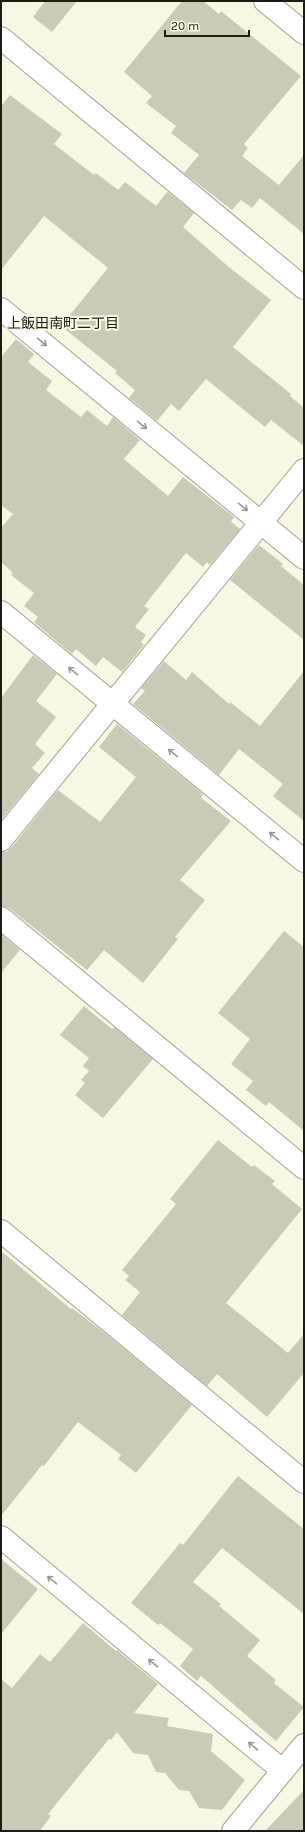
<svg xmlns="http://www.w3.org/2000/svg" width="305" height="1832" font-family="Karla,'Noto Sans JP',sans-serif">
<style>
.building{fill:#cdc9b9}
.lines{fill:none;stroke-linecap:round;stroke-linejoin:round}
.street-casing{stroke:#a4a091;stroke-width:24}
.secondary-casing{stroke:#a4a091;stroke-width:24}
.street{stroke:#fff;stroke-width:22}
.secondary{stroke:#fff;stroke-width:22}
.oneway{stroke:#999896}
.labels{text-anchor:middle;stroke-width:4;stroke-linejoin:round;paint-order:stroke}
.neighbourhood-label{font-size:14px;fill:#1d1b15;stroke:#faf6e5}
</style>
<rect width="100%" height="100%" fill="#faf6e5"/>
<path class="building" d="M45 1H77L52 32 33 17Z
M182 1H203L219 14 221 11 301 76 244 144 248 148 242 156 279 185 304 155V234L260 198 252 208 241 200 232 210 184 173 199 155 171 133 176 126 146 103 152 96 124 72Z
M10 95 62 134 54 144 94 175 96 173 118 190 125 182 156 206 166 193 168 192 194 213 183 227 230 268 271 300 233 347 291 394 290 396 304 408V446L271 420 265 427 206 379 179 411 171 404 157 421 129 398 135 390 115 373 117 371 61 326 108 268 44 216 1 270V106Z
M16 339 34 354 28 362 52 381 46 390 81 417 87 410 107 426 113 417 140 440 124 459 168 496 183 477 234 517 231 522 240 529 210 565 207 562 203 567 186 553 144 606 149 609 135 627 146 635 141 642 144 645 122 672 103 657 96 666 76 649 72 654 34 622 38 617 24 606 34 593 11 575 13 573 1 562V528L13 514 1 505V357Z
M259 545 283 564 281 566 304 585V640L230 580Z
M33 655 57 674 36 701 56 717 35 744 45 753 32 768 39 774 1 820V698Z
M164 661 186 680 192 672 229 704 230 702 260 726 304 671V821L273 796 283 784 239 749 219 775 133 704 145 691 141 688Z
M117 724 203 794 201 798 231 821 180 880 205 900 175 937 178 939 143 983 104 950 87 970 9 908 1 906V852H6L11 848 58 790 100 822 136 777 99 747Z
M284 931 304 947V1131L269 1102 266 1106 246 1090 253 1081 231 1064 250 1039 218 1013Z
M1 934 20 950 1 973Z
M84 1006 112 1029 114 1027 153 1059 103 1118 75 1095 85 1083 81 1080 89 1071 83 1066 89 1058 60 1035Z
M218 1140 252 1167 254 1165 275 1181 272 1184 302 1209 226 1303 288 1353 304 1334V1373L267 1417 217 1374 207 1386 122 1315 140 1292 125 1280 129 1276 122 1270 176 1204 170 1199Z
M1 1251 71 1309 72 1308 106 1334 192 1405 136 1473 118 1459 121 1455 78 1422 44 1466 42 1465 1 1516Z
M238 1476 304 1529V1614L222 1548 193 1582 221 1604 219 1606 260 1640 247 1656 276 1680 274 1683 304 1707 276 1741 201 1676 197 1681 180 1666 193 1649 160 1623 158 1625 131 1603 180 1543 183 1545Z
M1 1559 38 1589 1 1634Z
M83 1623 116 1651 117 1650 158 1684 134 1713 169 1718 167 1726 213 1734 211 1751 245 1780 222 1810 199 1808 189 1791 179 1790 165 1773 156 1772 148 1755 133 1753 117 1732 111 1740 109 1739 48 1814 51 1816 40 1831H1V1679L12 1688 40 1654 50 1662Z
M304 1790V1831H265Z"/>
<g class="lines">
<defs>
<path id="street" d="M1 38 304 288
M1 309 304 558
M1 612 304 861
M1 840 304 470
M1 918 304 1168
M1 1231 304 1482
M1 1537 283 1771
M233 1831 304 1745"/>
<path id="secondary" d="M265 1 304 33"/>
</defs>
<use href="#street" class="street-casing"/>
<use href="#secondary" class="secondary-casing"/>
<use href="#street" class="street"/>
<use href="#secondary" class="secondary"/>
</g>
<defs><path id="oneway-shaft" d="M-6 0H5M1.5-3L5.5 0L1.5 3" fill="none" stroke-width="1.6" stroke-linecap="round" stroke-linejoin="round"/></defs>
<g class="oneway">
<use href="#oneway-shaft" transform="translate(42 342) rotate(39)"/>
<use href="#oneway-shaft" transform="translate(142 425) rotate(39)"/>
<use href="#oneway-shaft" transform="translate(243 507) rotate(39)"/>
<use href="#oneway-shaft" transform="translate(73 671) rotate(-141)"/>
<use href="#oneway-shaft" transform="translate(173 753) rotate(-141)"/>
<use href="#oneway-shaft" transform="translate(274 836) rotate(-141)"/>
<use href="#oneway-shaft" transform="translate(52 1580) rotate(-140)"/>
<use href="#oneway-shaft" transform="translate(153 1663) rotate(-140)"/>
<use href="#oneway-shaft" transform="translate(253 1746) rotate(-140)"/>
</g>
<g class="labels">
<g class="neighbourhood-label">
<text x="63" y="328">上飯田南町二丁目</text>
</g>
</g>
<rect width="305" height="1832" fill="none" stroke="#1d1b15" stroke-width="4"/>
<path d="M165 30v6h84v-6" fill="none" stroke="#1d1b15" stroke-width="2"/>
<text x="171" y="30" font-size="12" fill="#1d1b15" stroke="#faf6e5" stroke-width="3" paint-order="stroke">20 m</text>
</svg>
